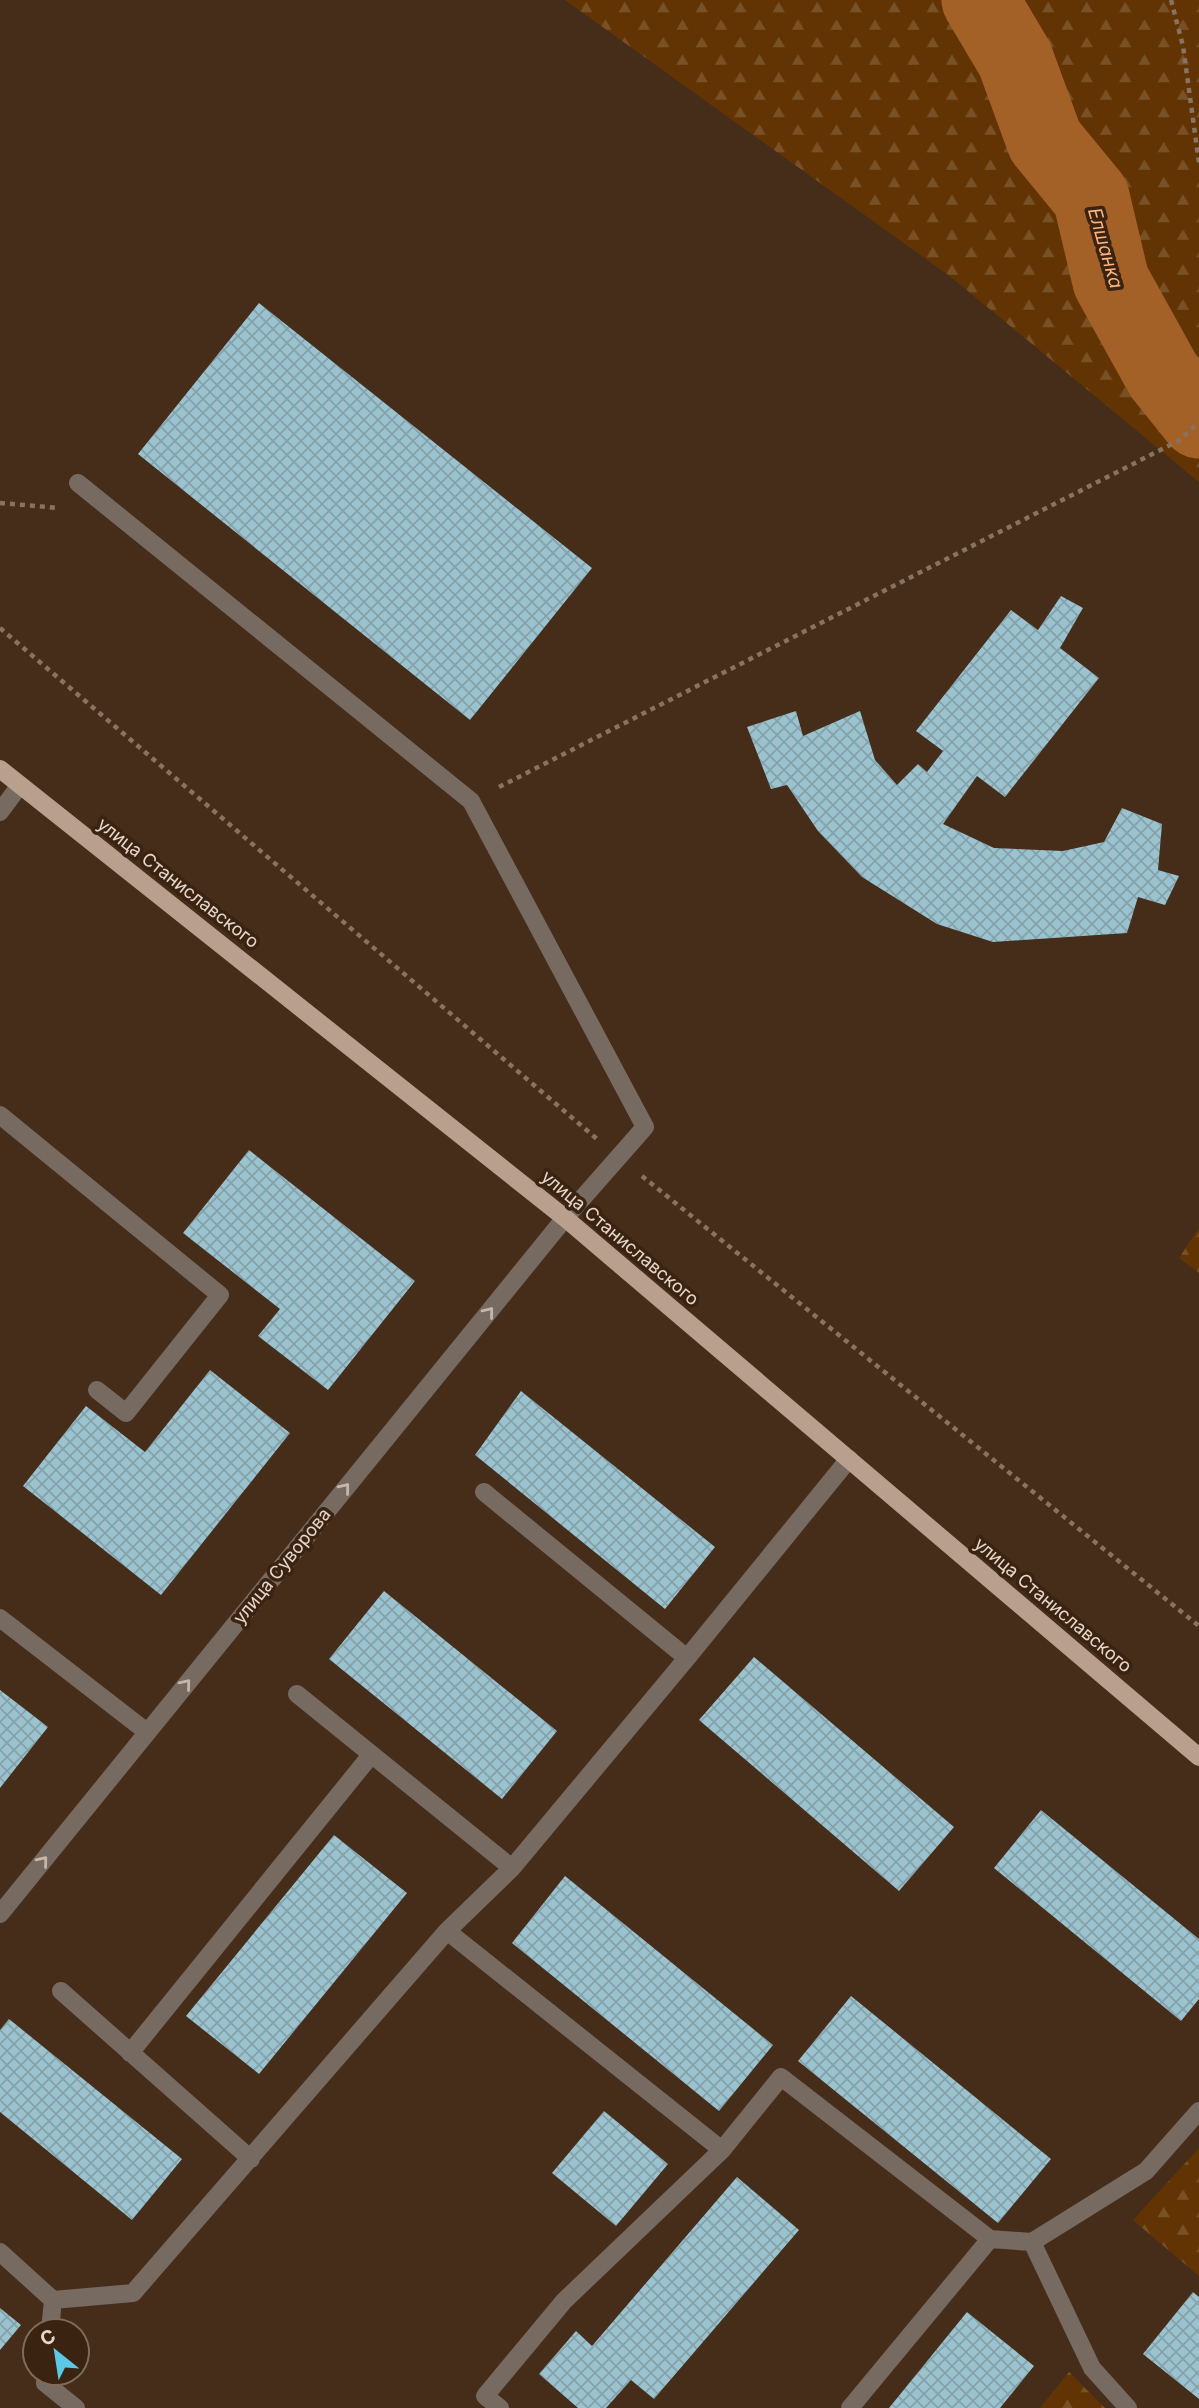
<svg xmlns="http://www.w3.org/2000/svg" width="1199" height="2408" font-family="Inter,sans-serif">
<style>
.forest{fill:url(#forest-firs)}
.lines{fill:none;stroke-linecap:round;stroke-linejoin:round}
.river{stroke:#a36127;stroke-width:77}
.building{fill:url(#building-cross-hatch)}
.path{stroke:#887363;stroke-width:4.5;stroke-dasharray:5 5;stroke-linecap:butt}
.minor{stroke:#766a61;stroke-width:18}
.major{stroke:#b9a08e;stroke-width:18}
.oneway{stroke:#c4b6ab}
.labels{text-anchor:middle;stroke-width:7;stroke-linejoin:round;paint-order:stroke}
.street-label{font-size:18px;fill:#e6d6cb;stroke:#3a2311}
.water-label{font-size:19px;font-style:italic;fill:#feb47b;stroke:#3a2311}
</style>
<defs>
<pattern id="forest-firs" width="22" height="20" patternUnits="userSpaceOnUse" patternTransform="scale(1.75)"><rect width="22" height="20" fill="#633403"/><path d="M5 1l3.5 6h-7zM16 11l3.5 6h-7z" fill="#795126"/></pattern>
<pattern id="building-cross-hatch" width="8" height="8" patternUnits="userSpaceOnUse" patternTransform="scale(1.75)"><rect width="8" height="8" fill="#9ac2cf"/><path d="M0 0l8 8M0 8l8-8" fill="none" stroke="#85a2aa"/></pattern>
</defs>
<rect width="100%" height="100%" fill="#452d1a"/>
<path class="forest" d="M565 0H1199V482L951 277Z
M1199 1228V1273L1179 1258Z
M1199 2148V2276L1133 2220Z
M1069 2372 1105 2408H1040Z"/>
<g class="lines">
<path class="river" d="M980 0 1015 59 1045 141 1091 197 1111 281 1163 375 1199 420"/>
</g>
<path class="building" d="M259 303 592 568 470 720 138 454Z
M1061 596 1083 608 1060 648 1099 678 1005 797 977 776 943 824 994 848 1063 851 1104 842 1122 808 1162 824 1158 870 1179 876 1165 905 1138 897 1127 933 993 942 937 924 862 877 818 831 787 785 771 789 747 727 796 711 803 736 860 711 875 760 897 785 918 764 927 772 943 751 916 731 1011 610 1038 630Z
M249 1150 415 1281 328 1390 258 1336 280 1309 183 1233Z
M210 1370 290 1433 161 1595 23 1486 86 1406 145 1452Z
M521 1391 715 1547 665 1609 475 1455Z
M384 1591 557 1731 502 1799 329 1659Z
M754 1657 954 1827 899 1891 699 1720Z
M0 1690 48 1727 0 1788Z
M1041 1810 1199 1939V1999L1181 2021 994 1868Z
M334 1835 407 1893 259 2074 186 2016Z
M565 1876 773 2045 719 2111 512 1943Z
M851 1996 1051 2159 998 2223 798 2061Z
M9 2019 182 2159 132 2220 0 2112V2030Z
M604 2111 668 2164 616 2226 552 2173Z
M737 2177 799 2230 654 2399 631 2380 606 2408H578L539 2374 576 2331 592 2346Z
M1193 2292 1199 2297V2399L1143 2354Z
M0 2308 21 2325 0 2350Z
M967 2312 1034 2366 1000 2408H889Z"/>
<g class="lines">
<path class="path" d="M1171 0 1183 46 1199 163
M0 503 59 508
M0 628 597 1139
M499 787 1180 440 1199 422
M642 1176 1199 1626"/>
<path class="minor" d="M0 812 20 785
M0 1115 220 1295 126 1413 97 1390
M484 1492 687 1658
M0 1618 147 1732
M297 1694 512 1868
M0 1914 565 1218 645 1127 471 801 78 483
M447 1931 722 2150
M61 1991 251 2159
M130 2053 371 1755
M1032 2242 1146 2171 1199 2111
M1032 2242 1092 2368 1128 2408
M0 2252 53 2300 133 2293 447 1931 512 1868 687 1658 849 1459
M50 2331 53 2300
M46 2373 45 2383 76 2408
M500 2408 485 2396 564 2301 722 2150 781 2077 990 2239
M850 2408 990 2239 1032 2242"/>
<path class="major" d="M0 769 565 1218 1199 1757"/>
</g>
<defs><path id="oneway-chevron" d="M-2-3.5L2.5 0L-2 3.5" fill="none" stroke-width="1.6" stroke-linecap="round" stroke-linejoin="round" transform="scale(1.75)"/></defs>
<g class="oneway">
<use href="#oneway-chevron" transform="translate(489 1312) rotate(-51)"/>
<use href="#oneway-chevron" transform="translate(345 1488) rotate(-51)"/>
<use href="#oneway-chevron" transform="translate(186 1684) rotate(-51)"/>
<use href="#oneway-chevron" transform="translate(43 1861) rotate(-51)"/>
</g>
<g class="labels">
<g class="street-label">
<text transform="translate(178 883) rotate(38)" y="6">улица Станиславского</text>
<text transform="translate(620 1238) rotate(40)" y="6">улица Станиславского</text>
<text transform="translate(282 1566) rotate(-51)" y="6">улица Суворова</text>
<text transform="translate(1053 1605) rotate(40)" y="6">улица Станиславского</text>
</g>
<g class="water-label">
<text transform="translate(1106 248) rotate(74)" y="7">Елшанка</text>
</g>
</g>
<g transform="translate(56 2352) rotate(330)"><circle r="33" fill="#3a2311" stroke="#7f6b5b" stroke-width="2"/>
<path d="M0-5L12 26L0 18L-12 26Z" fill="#5bc8e7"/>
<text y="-10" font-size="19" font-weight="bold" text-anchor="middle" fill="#e6d6cb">С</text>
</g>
</svg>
